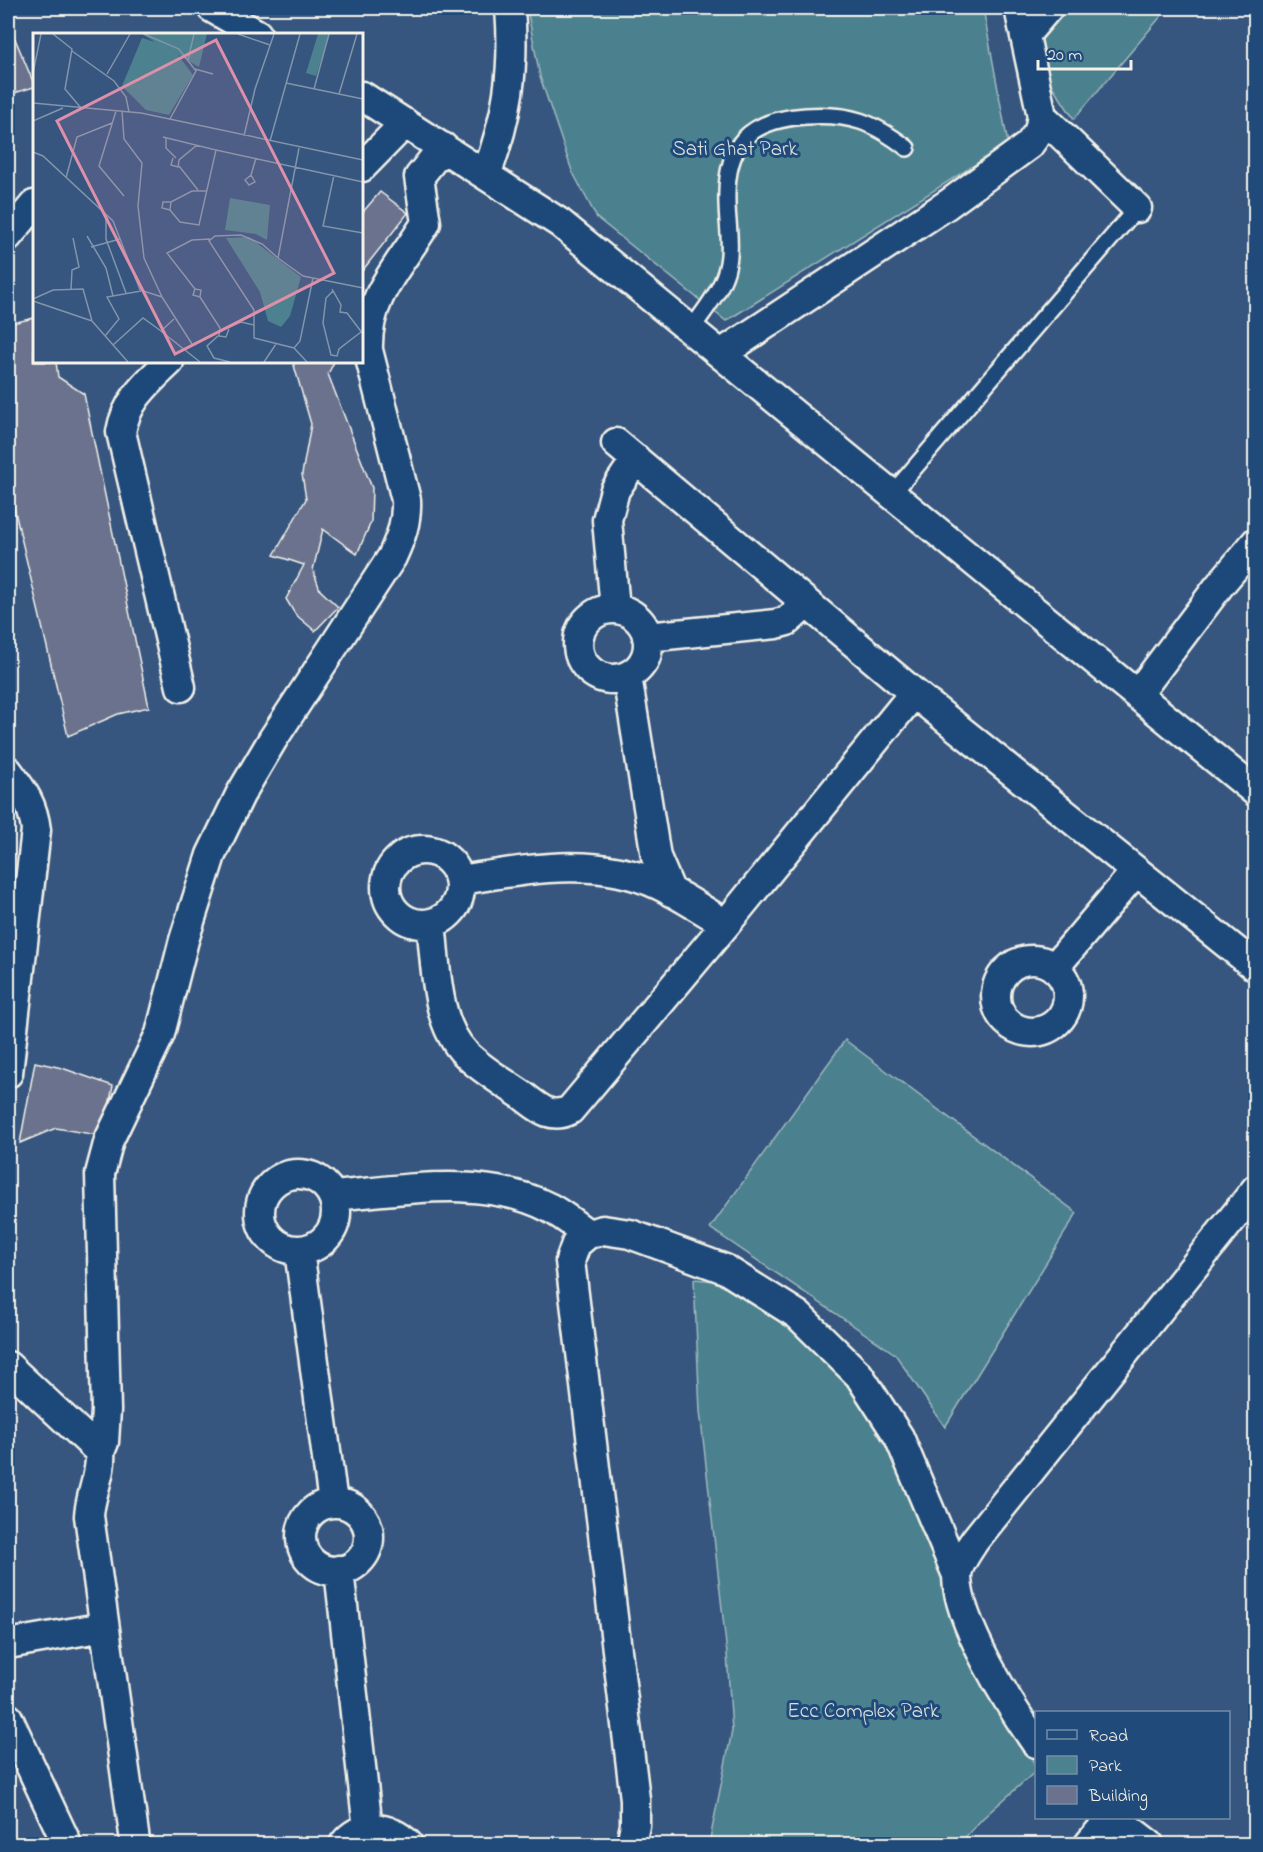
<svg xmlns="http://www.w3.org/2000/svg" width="1263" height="1852" font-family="'Indie Flower',sans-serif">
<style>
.green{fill:#4c818f;stroke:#a0b9bc;stroke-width:1.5}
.building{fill:#6a728e;stroke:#f4f1e8;stroke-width:1.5}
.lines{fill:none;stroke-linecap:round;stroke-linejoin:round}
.service-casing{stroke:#f4f1e8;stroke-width:20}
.minor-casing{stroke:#f4f1e8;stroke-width:33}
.service{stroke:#1f4a7a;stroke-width:15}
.minor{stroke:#1f4a7a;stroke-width:28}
.labels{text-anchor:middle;stroke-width:6;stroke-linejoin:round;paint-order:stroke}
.park-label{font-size:21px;fill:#dbe0db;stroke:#1f4a7a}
.inset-road{fill:none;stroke:#8294aa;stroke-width:1.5}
.view{fill:#de8fa9;fill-opacity:0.15;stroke:#de8fa9;stroke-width:3}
.inset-edge{fill:none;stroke:#f4f1e8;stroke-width:3}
</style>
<rect width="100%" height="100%" fill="#365680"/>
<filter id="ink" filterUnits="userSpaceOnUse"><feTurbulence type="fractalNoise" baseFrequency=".0167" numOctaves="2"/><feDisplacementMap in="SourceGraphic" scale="12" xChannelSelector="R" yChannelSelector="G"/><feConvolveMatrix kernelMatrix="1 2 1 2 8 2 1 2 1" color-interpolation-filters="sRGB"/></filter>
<g filter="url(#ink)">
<path class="green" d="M527 8H983L1008 144 726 321 597 218 572 171 540 77Z
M1001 8H1168L1074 119Z
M845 1040 1077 1213 945 1427 895 1354 710 1228Z
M694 1279 728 1282 872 1383 965 1617 1036 1768V1771L983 1818 959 1844H709L732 1731 727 1654 700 1411Z"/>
<path class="building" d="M8 22 34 84V87L8 95Z
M380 192 408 213 362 271V213Z
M34 318V362H56L58 377 84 394 149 707 118 714 68 736 8 482V324Z
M293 362H334L328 374 372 488 371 522 357 554 323 529 313 570 320 590 338 607 315 631 295 614 286 599 304 565 274 555 306 499 302 474 311 424Z
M35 1062 62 1068 113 1086 107 1116 97 1135 56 1128 20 1143Z"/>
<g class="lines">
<defs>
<path id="service" d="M691 330C705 309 724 288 728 263 732 243 727 222 727 203 725 144 748 120 806 116 850 113 873 122 907 148
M892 494 1137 208"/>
<path id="minor" d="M212 8 257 34
M1025 35 1048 8
M362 96 560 223 1256 792
M1042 116 1137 208
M362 167 405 123
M486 175C508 117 515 69 510 8
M8 236 34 205
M721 354 948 204 1029 145 1039 131 1042 116 1019 8
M169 362C147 383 126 401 121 432L181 687
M615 609 607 520 615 490 636 459
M578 644a35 35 0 1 1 70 0a35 35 0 1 1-70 0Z
M647 637 776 624 787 621 807 603
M627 676 656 857 671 892
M914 693 1256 967
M1137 695 1219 586 1256 542
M8 771C23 791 33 804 36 830L8 1073
M386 887a37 37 0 1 1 74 0a37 37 0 1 1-74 0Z
M460 880C526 870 595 855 659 885 682 896 704 911 726 924
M431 923C436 964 435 1024 466 1054 482 1070 503 1082 522 1095 538 1107 550 1120 570 1110L726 924 914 693 616 443
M996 996a36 36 0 1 1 72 0a36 36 0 1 1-72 0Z
M1054 968 1136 871
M260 1212a38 38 0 1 1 76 0a38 38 0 1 1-76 0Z
M333 1196C403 1190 484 1174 550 1208 563 1215 575 1225 588 1234
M299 1250 333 1503
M8 1366 100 1452C102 1474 90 1494 89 1516L135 1841
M100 1452 104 1442 106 1410 100 1174 109 1140 160 1034 184 940 211 855 240 795 273 739 392 557C401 537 407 522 406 500L368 350C366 297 400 266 426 223L419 177 443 147
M301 1537a34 34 0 1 1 68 0a34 34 0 1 1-68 0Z
M339 1570 368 1829
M8 1644 104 1627
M8 1718 67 1844
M1036 1743C1010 1706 958 1623 957 1577 957 1565 968 1551 975 1540L1256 1189
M1115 1818 1149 1844
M344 1844C361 1822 389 1826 408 1844
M631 1844 635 1825V1799L570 1261 576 1244 588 1234 603 1230 630 1234 725 1269 798 1315 859 1375 899 1437 957 1575
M1089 1844 1111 1818"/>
</defs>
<use href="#service" class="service-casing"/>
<use href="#minor" class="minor-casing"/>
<use href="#service" class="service"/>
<use href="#minor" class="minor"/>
</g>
</g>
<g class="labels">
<g class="park-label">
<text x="735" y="155">Sati Ghat Park</text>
<text x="863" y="1717">Ecc Complex Park</text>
</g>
</g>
<g transform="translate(33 33)">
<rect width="330" height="330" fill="#365680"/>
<path d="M109 1H174L166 34 145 22 160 42 136 82 113 77 89 53 109 5 122 9ZM285 1H297L283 43 273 40ZM197 165 237 172 234 207 223 201 192 197ZM216 204 268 244 257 283 248 294 235 288 227 259 193 205Z" fill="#4c818f"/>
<path class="inset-road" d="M20 1 39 16 32 56 48 75M111 1 146 16 163 38 137 86M205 1 237 12M39 18 81 48 93 64 96 79M155 27 161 1M162 36 180 41M0 40 8 1M74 41 97 1M253 50 330 66M281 56 296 1M306 61 324 1M0 70 108 80 330 127M83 78 66 133 91 163M89 78 91 106 109 130 105 173 111 225 129 264M0 88 30 75M211 103 222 56 241 1M130 104 183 117 166 192 147 189 137 177 138 169M133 105V115L143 125M237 108 267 1M266 115 245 225 270 243 330 255M183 117 330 149M0 119 10 123 80 188 107 257 129 264 159 311M140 125 138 132 145 134 146 127 164 112M146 133 165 157M218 142 222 149 216 152 212 147 218 142 223 125M301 142 290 193 330 200M33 145 44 104 79 90M137 177 129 175 130 169H138L159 158H174M73 184V206L93 260M54 203 73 235 80 263M58 214 87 206M245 225 229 211 208 202 182 203 176 208 221 277V305L261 315 274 329M38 256 39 237 46 234 40 205M162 256 160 262 167 264 187 295 186 303 193 304 196 296M299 256 308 272 307 279 314 280 330 301M300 258 293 265 290 290 298 322 304 323 306 316 328 299M167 264 168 257 162 256 134 220 159 207 177 206M0 266 20 257 50 256 59 288M0 268 59 288 95 329M141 286 128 298 167 329M194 295 208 289 221 292M186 302 174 313 181 325 197 329M72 303 86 286 74 264 108 258M80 312 110 285 128 298M261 315 267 308 280 245M231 329 243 311"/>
<path class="view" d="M183 7 301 240 142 321 24 88Z"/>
<rect width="330" height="330" class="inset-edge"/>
</g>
<rect width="1263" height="1852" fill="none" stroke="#1f4a7a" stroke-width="30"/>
<rect x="15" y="15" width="1233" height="1822" fill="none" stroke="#f4f1e8" stroke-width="2" filter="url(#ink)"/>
<rect x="1035" y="1711" width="195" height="108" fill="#1f4a7a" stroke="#748da6" stroke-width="1.5"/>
<rect x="1047" y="1730" width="30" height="9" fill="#1f4a7a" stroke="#748da6" stroke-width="1.5"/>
<text x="1089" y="1741" font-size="18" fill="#f4f1e8">Road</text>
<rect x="1047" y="1756" width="30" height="18" fill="#4c818f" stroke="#748da6" stroke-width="1.5"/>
<text x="1089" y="1771" font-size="18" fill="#f4f1e8">Park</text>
<rect x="1047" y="1786" width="30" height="18" fill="#6a728e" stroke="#748da6" stroke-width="1.5"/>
<text x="1089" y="1801" font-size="18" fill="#f4f1e8">Building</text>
<path d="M1038 60v9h93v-9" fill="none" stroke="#f4f1e8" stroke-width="3"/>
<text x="1047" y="60" font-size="18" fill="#f4f1e8" stroke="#1f4a7a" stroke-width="4.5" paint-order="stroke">20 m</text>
</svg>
